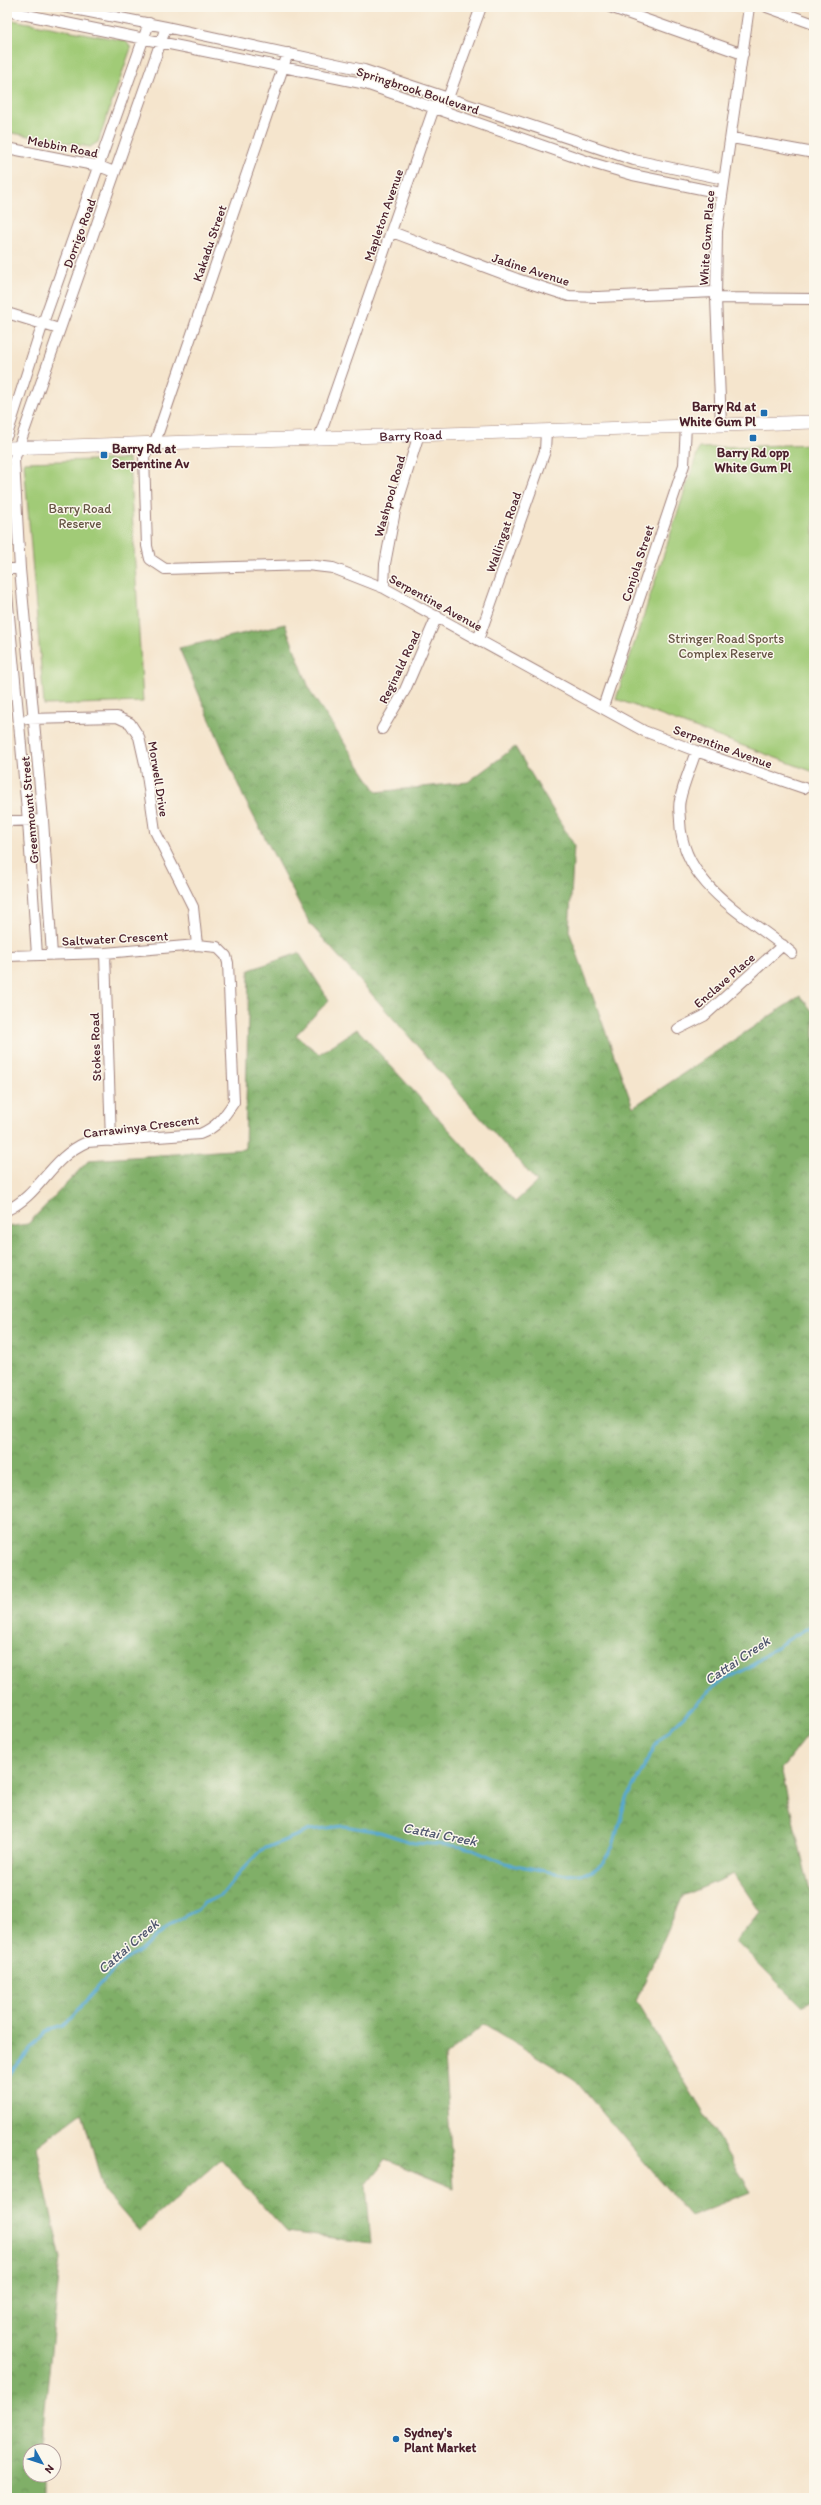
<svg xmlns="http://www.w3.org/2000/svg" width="821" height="2505" font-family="Itim,sans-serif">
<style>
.forest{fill:url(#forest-crowns);stroke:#65674a}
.park{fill:#a1cb77;stroke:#767551}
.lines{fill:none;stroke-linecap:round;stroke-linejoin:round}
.stream{stroke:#57a9d2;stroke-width:3}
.minor-casing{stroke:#a0827c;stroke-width:12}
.tertiary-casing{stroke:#a0827c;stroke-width:14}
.minor{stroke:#fff;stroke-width:10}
.tertiary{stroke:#fff;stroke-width:13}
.poi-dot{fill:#1f6fb2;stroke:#fbf7ec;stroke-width:1.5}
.labels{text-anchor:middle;stroke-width:3;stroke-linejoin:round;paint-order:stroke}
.street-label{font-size:13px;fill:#4a1f2b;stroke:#fbf7ec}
.poi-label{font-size:13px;font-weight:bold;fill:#4a1f2b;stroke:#fbf7ec;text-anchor:start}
.park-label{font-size:13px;fill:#645342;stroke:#fbf7ec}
.water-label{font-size:14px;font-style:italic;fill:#4f566e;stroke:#fbf7ec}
</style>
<defs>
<pattern id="forest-crowns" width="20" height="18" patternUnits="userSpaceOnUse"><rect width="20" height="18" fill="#80af68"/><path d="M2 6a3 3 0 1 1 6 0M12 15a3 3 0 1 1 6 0" fill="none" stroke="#6b8e56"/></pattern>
</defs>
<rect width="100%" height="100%" fill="#fbf7ec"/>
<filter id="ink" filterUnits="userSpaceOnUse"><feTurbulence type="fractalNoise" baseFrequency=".025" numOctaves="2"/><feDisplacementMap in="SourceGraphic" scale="8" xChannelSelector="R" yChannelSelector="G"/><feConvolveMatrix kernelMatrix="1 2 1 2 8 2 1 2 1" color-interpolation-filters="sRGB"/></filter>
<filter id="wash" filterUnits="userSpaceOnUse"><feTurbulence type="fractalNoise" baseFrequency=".012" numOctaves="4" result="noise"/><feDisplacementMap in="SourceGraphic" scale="16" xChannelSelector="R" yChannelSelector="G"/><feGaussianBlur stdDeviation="0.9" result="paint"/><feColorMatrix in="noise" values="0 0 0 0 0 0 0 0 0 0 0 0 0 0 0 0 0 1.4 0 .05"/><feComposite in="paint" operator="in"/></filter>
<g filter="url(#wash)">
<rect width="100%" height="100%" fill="#f5e5cd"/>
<path class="forest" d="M285 624 311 693 377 792 468 782 515 747 574 845 569 931 633 1107 800 996 814 1013V1726L781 1769 814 1908V2000L802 2007 736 1941 760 1912 734 1874 683 1896 636 2001 751 2192 690 2216 574 2079 484 2024 444 2058 454 2188 386 2160 366 2185 371 2243 287 2232 221 2159 139 2231 104 2191 82 2112 36 2147 61 2258 43 2427V2451H30V2475H44V2498H7V1227L28 1224 89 1160 245 1149 249 970 299 953 329 1000 296 1035 319 1054 357 1029 515 1202 537 1182 310 924 243 796 179 648Z"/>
<path class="park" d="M7 19 126 41 131 48 98 142 90 147 7 132Z
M814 444V772L616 699 699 448Z
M129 459 143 702 44 705 24 462Z"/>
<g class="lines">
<path class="stream" d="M7 2077 46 2031 63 2026 118 1965 141 1950 173 1922 197 1910 204 1903 221 1896 240 1872 261 1850 310 1830 344 1826 380 1832 414 1843 450 1845 473 1849 505 1863 566 1875 590 1873 602 1864 613 1846 626 1799 658 1741 717 1684 750 1667 773 1649 814 1624"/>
</g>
</g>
<g filter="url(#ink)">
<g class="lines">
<defs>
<path id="minor" d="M64 7 166 27 364 70 634 160 724 179
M610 7 743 54
M767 7 814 24
M7 11 366 84 592 163 633 175 721 193
M288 53 155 442 144 456 147 546 150 559 165 569 307 565 333 568 384 588 644 731 696 751 804 788
M732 138 814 153
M7 148 99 166 114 172
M392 232 517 279 569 296 597 297 716 292
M716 298 814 299
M7 313 59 329
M721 425 716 298 717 231 749 7
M7 435 43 323 149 23
M319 438 434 108 448 98 481 7
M7 569H20
M384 588 385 564 395 511 419 434
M7 594 28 821 37 955
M478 640 545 451 546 431
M603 707 684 465 686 425
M28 719 117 717 130 723 139 737 146 768 155 831 193 907 197 945
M382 729 405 690 437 616
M696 751C691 767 683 784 680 800 678 807 680 815 680 821 682 886 748 916 792 953
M7 821 43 820
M105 953 111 1141
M52 955 43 820 20 569 14 460 166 27
M7 956 105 953 197 945 217 947 226 956 228 963 234 1102C224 1117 217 1127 200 1134L87 1142C50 1158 40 1195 7 1210
M678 1029 704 1016 783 945"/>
<g id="tertiary">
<path id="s1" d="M7 448 814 422"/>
</g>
</defs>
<use href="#minor" class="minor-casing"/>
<use href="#tertiary" class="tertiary-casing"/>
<use href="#minor" class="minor"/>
<use href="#tertiary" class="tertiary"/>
</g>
</g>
<g class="poi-dot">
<rect x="760" y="409" width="8" height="8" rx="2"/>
<rect x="749" y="434" width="8" height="8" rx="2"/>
<rect x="100" y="451" width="8" height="8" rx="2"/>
<circle cx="396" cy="2439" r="4"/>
</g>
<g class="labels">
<g class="street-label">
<text transform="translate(418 90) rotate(18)" y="5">Springbrook Boulevard</text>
<text transform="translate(63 146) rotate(11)" y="5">Mebbin Road</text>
<text transform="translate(383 215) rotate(-71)" y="5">Mapleton Avenue</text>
<text transform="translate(79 233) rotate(-70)" y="5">Dorrigo Road</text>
<text transform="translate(706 238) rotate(-86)" y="5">White Gum Place</text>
<text transform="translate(209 243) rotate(-71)" y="5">Kakadu Street</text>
<text transform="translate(531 269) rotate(18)" y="5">Jadine Avenue</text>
<text dy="5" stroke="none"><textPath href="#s1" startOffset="404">Barry Road</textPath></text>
<text transform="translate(389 496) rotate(-74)" y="5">Washpool Road</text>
<text transform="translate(503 532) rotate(-71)" y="5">Wallingat Road</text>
<text transform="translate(637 563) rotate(-72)" y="5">Conjola Street</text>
<text transform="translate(436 602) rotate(29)" y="5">Serpentine Avenue</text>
<text transform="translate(399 667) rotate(-64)" y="5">Reginald Road</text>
<text transform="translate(723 746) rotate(20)" y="5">Serpentine Avenue</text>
<text transform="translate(159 779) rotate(81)" y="5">Morwell Drive</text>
<text transform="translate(29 810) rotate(-95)" y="5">Greenmount Street</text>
<text transform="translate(115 938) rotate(-3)" y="5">Saltwater Crescent</text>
<text transform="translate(724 980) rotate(-41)" y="5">Enclave Place</text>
<text transform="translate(95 1047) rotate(-92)" y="5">Stokes Road</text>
<text transform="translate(141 1126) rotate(-7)" y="5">Carrawinya Crescent</text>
</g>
<g class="poi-label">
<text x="756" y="411" text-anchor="end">Barry Rd at<tspan x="756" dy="15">White Gum Pl</tspan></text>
<text x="112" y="453">Barry Rd at<tspan x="112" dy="15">Serpentine Av</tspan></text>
<text x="753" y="457" text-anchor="middle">Barry Rd opp<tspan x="753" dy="15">White Gum Pl</tspan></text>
<text x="404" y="2437">Sydney's<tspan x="404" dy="15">Plant Market</tspan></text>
</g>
<g class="park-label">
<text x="80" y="513">Barry Road<tspan x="80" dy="15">Reserve</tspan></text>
<text x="726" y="643">Stringer Road Sports<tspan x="726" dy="15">Complex Reserve</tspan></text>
</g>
<g class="water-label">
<text transform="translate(737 1660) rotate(-34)" y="5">Cattai Creek</text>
<text transform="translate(440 1834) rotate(11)" y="5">Cattai Creek</text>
<text transform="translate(128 1946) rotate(-41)" y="5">Cattai Creek</text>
</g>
</g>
<rect width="821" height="2505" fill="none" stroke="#fbf7ec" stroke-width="24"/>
<g transform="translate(42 2463) rotate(129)"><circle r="19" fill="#fbf7ec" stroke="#b4a19f"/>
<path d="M0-3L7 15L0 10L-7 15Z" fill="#1f6fb2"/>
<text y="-6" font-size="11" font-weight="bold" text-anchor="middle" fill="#4a1f2b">N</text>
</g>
</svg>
